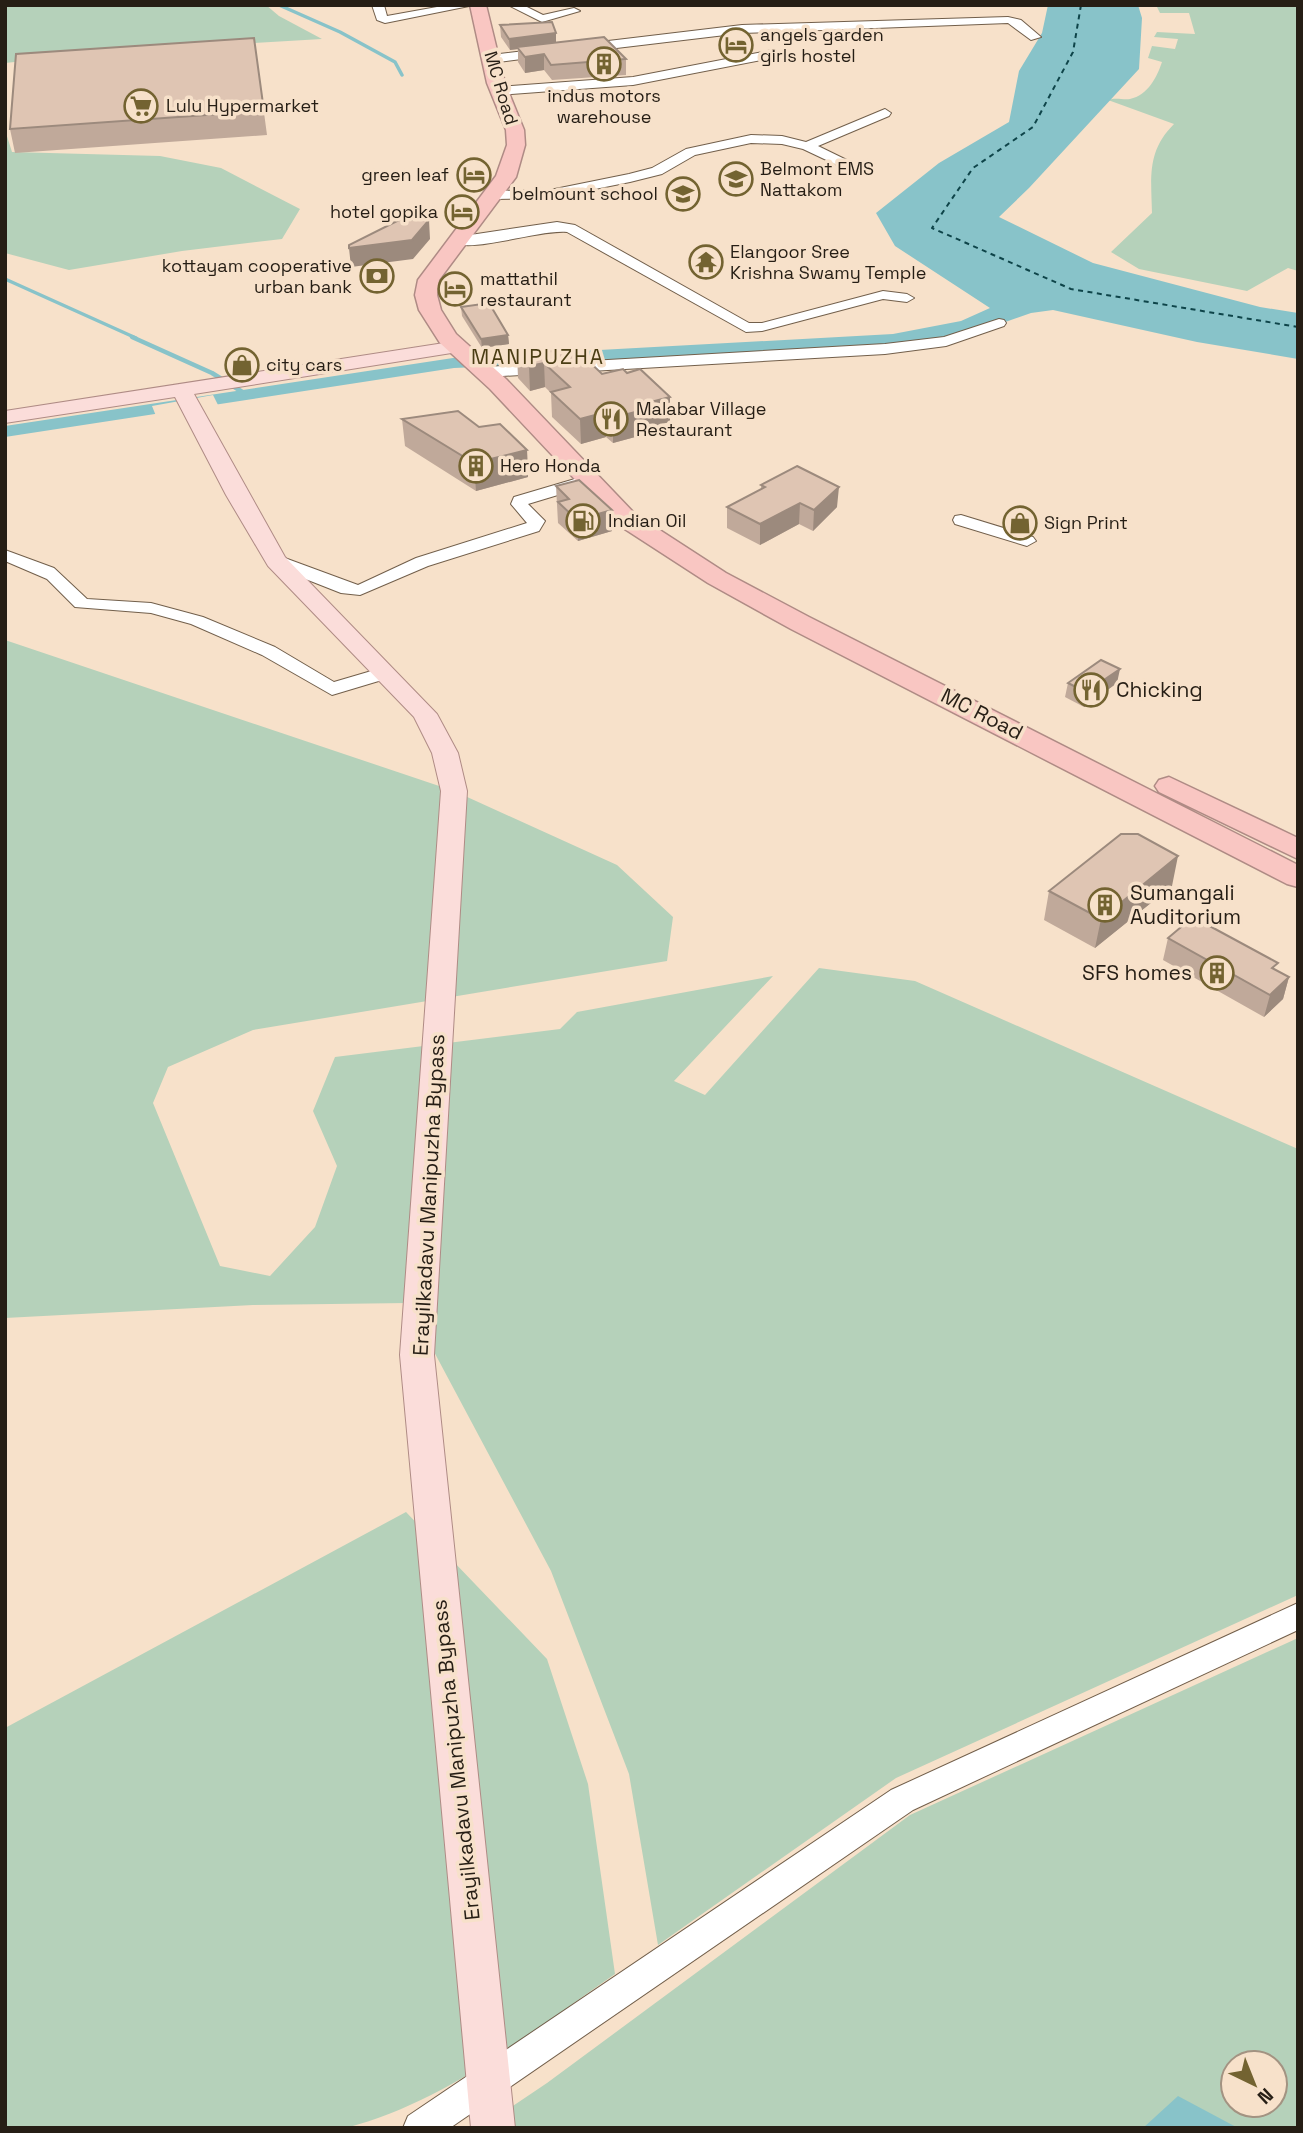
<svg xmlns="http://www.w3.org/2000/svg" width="1303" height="2133" font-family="'Space Grotesk',sans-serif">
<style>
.green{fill:#b5d1ba;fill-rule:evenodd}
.water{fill:#88c3c9}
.pier{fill:#f7e1ca}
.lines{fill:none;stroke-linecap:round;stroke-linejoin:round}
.stream-far1{stroke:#88c3c9;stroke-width:3.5}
.stream{stroke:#88c3c9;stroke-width:4.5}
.ferry{stroke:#0e4449;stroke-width:2;stroke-dasharray:5 4.5;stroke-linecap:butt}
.minor-casing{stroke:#725f4b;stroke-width:2}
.major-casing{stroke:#af8b85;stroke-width:2}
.highway-casing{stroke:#af8b85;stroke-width:3}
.minor{fill:#fff;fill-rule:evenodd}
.major{fill:#fbddda;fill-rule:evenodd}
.highway{fill:#f9c6c2;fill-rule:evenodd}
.wall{fill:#c0a99a}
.shaded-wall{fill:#9c8a7d}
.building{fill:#dfc5b3;stroke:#9c8a7d;stroke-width:2}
.labels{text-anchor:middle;stroke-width:7;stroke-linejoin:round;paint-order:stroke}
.far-poi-label{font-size:18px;fill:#261e15;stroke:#f7e1ca;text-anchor:start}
.far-street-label{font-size:18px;fill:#261e15;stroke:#f7e1ca}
.far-quarter-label{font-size:21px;letter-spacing:2px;fill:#4a3d14;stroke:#f7e1ca}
.poi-label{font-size:21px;fill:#261e15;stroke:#f7e1ca;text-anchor:start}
.street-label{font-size:21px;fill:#261e15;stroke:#f7e1ca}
</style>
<rect width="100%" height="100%" fill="#f7e1ca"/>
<path class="green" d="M5 5H266L279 16 322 39 118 51 5 63Z
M1172 5H1298V271L1288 268 1247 291 1139 269 1111 252 1152 213C1151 176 1147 151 1174 124L1108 100C1116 97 1122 100 1130 99 1148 95 1157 77 1162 62L1148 58 1152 46 1175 49 1178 39 1154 37 1157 32 1195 34 1189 13H1160L1157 7Z
M5 130 12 152 160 156 221 168 300 209 282 239 182 251 69 270 5 253Z
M5 640 454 791 617 865 673 917 667 961 253 1030 168 1067 153 1103 220 1266 270 1276 315 1227 337 1166 313 1111 335 1057 560 1029 577 1012 773 976 674 1081 705 1095 819 968 915 981 1298 1149V1595L896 1778 658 1945 629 1774 551 1571 408 1303 253 1305 5 1318Z
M406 1512 547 1659 588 1784 615 1974C531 2032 447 2102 346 2128H5V1728Z
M1298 1638V2128H480L547 2083 910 1815ZM1233 2063H1275V2105H1233Z"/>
<path class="water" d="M1048 5H1138L1142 18 1139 69 1029 188 999 217 1093 263 1260 307 1298 313V359L1197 342 1053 310 1031 313 966 336 845 350 454 368 5 437V426L453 358 893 334 961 321 990 308 895 246 876 213 939 163 1009 122 1019 71 1042 33Z
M1178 2096 1238 2128H1143Z"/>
<path class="pier" d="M213 395 218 405 156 416 152 406Z"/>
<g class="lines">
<path class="stream-far1" d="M279 5 340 32 395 62 402 75
M5 279 136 338"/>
<path class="stream" d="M132 337 212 373 244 393"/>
<path class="ferry" d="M1081 5 1073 52 1033 127 973 168 932 228 1071 289 1298 327"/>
<defs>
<path id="minor" d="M372 5H384L387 16 448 5H474L385 23 377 20Z
M508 5H523L543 15 574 8 580 11 542 22Z
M1008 17 1021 20 1041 37 1031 40 1008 23 742 33 583 52 577 48 583 44 742 25Z
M549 48 555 52 553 55 491 63 485 59 491 55Z
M773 50 777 51V57L633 85 499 95 493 91 499 87 633 77Z
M885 109 891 113 889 116 818 146 861 167V173L856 174 803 149 782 144 751 143 695 155 662 174 630 182 550 198 493 199 486 195 493 191 550 190 629 174 652 168 686 149 751 135 782 136 806 142Z
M557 222 575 225 749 323H762L883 291 907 294 914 298 907 302 883 299 762 331 746 332 567 232C540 229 467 255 450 241L457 237Z
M999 319 1004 320 1006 323 1004 326 946 346 885 354 486 377 478 372 486 367 885 344 944 337Z
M585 476 591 477 593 481 591 485 528 504 545 521 539 531 428 566 360 595 341 593 270 565 267 561 276 556 282 557 358 585 416 558 527 523 511 504 514 497Z
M961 515 1033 537 1036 541 1027 546 955 524 953 520 955 516Z
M5 550 54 568 87 599 151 603 203 617 275 647 334 682 385 667 394 673 392 677 332 695 262 655 191 624 151 613 75 607 47 579 5 561Z
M1298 1603V1630L913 1810 450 2128H403L408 2116 891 1790Z"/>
<path id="major" d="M457 341 464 343 467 347 464 351 194 394 285 557 437 714 458 753 467 791 434 1355 515 2128H471L400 1355 441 791 432 753 414 717 268 566 226 495 175 397 5 423V411Z"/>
<path id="highway" d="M470 5H486L505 83 524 130 525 145 516 177 439 280 437 295 441 310 456 334 506 379 635 514 726 573 809 617 1298 865V887L1287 884 791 629 708 583 617 524 490 389 440 343 419 310 415 295 418 280 496 176 507 145 506 130 487 83Z
M1169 777 1298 838V859L1159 792 1155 786 1159 780Z"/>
</defs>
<use href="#minor" class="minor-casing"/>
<use href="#major" class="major-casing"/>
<use href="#highway" class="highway-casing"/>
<use href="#minor" class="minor"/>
<use href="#major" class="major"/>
<use href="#highway" class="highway"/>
</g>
<path class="wall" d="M500 25 556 33V42L626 59V75L552 80 544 70 525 73 518 62V49L510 50 501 37Z
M254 38 267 135 15 153 10 129Z
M461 307 508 335 509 344 482 348 462 316Z
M517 353 602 374 670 422 661 424V430L613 443 606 437 581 444 552 417 551 393 545 387 530 391 518 378Z
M402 419 479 427 527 450 528 477 476 491 405 446Z
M761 485 837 507 813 531 799 524 760 545 727 528V507L761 489Z
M556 486 612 531 578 541 558 523Z
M1068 683H1117L1084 707 1065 697Z
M1172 886 1095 948 1044 920 1049 891Z
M1168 938 1276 970 1289 977 1283 999 1264 1017 1163 960Z"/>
<path class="shaded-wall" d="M556 33V45L517 47 518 49 510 50 509 39Z
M544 54V70L525 73V57Z
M429 220 430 239 413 259 351 267 349 248Z
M508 335 509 344 482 348 481 339Z
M544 363 545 387 530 391 529 366Z
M670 397V422L661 424V430L613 443V418L655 401Z
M606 412V437L581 444 580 419Z
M527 450 528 477 476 491 474 463Z
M839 487 837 507 813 531 814 510Z
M800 503 799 524 760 545V524Z
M612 510V531L578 541 577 520Z
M1120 669 1117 683 1084 707 1086 692Z
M1178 856 1172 886 1095 948 1101 919Z
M1289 977 1283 999 1264 1017 1270 995Z"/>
<path class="building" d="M552 22 556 33 509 39 500 25Z
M604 37 626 59 551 65 544 54 525 57 517 47Z
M254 38 264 111 10 129 16 54Z
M399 220H429L412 240 349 248V245Z
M489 303 508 335 481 339 461 307Z
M577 350 602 374 623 369 627 373 640 369 670 397 655 401 661 405 613 418 606 412 580 419 551 392 570 387 544 363 529 366 517 353Z
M458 411 479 427 500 424 527 450 474 463 402 419Z
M797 466 839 487 814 510 800 503 760 524 727 507 765 487 761 485Z
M579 480 612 510 577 520 558 502 569 499 556 486Z
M1101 660 1120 669 1086 692 1068 683Z
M1121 834H1138L1178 856 1101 919 1049 891Z
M1193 917 1278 963 1272 968 1289 977 1270 995 1168 938Z"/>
<defs>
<symbol id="hotel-ring" viewBox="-11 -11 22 22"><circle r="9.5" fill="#f7e1ca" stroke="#736331" stroke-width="1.5"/><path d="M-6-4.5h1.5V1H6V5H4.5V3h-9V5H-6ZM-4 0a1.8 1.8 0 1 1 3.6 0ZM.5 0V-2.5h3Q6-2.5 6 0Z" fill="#736331"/></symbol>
<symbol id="building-ring" viewBox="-11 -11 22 22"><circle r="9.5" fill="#f7e1ca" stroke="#736331" stroke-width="1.5"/><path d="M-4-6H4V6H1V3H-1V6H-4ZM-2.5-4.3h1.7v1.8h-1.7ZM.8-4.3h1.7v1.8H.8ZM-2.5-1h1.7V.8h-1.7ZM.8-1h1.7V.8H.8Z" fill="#736331"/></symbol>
<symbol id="supermarket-ring" viewBox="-11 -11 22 22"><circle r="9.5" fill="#f7e1ca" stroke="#736331" stroke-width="1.5"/><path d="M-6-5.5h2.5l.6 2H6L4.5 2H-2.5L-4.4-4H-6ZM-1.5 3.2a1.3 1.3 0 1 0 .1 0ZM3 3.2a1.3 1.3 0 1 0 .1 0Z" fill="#736331"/></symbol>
<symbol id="school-ring" viewBox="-11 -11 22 22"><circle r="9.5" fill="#f7e1ca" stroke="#736331" stroke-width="1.5"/><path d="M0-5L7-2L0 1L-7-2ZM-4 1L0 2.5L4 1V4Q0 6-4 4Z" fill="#736331"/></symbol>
<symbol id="temple-ring" viewBox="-11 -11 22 22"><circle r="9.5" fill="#f7e1ca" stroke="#736331" stroke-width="1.5"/><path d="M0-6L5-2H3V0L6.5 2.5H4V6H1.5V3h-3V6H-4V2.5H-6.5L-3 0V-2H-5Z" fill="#736331"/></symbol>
<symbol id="bank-ring" viewBox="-11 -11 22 22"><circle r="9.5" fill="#f7e1ca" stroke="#736331" stroke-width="1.5"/><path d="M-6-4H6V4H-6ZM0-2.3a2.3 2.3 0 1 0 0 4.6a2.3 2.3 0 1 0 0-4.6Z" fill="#736331"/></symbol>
<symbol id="shop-ring" viewBox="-11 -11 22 22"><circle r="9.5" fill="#f7e1ca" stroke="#736331" stroke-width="1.5"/><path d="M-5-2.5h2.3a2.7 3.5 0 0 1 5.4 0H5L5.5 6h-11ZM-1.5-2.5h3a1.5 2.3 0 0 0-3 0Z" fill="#736331"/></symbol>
<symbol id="restaurant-ring" viewBox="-11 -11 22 22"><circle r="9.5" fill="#f7e1ca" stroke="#736331" stroke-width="1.5"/><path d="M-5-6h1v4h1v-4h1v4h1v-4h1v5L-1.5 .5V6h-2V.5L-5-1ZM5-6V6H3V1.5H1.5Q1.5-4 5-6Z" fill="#736331"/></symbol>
<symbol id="fuel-ring" viewBox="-11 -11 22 22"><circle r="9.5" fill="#f7e1ca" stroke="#736331" stroke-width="1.5"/><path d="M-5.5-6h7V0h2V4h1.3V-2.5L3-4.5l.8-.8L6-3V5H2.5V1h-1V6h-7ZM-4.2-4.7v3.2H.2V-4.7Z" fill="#736331"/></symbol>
</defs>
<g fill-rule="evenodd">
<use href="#hotel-ring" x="717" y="26" width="38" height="38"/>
<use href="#building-ring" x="585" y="45" width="38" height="38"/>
<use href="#supermarket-ring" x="122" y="87" width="38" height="38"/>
<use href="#hotel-ring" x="455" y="156" width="38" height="38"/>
<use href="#school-ring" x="717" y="160" width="38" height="38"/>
<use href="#school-ring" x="664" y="175" width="38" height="38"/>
<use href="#hotel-ring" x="443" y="193" width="38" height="38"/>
<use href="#temple-ring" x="687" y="243" width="38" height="38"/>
<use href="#bank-ring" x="358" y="257" width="38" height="38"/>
<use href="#hotel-ring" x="436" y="270" width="38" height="38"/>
<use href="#shop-ring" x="223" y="346" width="38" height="38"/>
<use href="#restaurant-ring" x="592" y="400" width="38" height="38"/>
<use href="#building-ring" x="457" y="447" width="38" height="38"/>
<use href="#fuel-ring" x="564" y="502" width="38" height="38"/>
<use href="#shop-ring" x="1001" y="504" width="38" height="38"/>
<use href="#restaurant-ring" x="1072" y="671" width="38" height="38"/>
<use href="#building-ring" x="1086" y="886" width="38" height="38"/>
<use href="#building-ring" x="1198" y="954" width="38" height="38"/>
</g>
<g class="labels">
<g class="far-poi-label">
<text x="760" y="41">angels garden<tspan x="760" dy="21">girls hostel</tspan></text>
<text x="604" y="102" text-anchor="middle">indus motors<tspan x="604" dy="21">warehouse</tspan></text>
<text x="166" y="112">Lulu Hypermarket</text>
<text x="760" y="175">Belmont EMS<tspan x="760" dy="21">Nattakom</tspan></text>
<text x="449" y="181" text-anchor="end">green leaf</text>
<text x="658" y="200" text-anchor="end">belmount school</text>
<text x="438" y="218" text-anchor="end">hotel gopika</text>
<text x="730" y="258">Elangoor Sree<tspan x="730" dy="21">Krishna Swamy Temple</tspan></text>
<text x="352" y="272" text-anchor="end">kottayam cooperative<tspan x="352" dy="21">urban bank</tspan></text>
<text x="480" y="285">mattathil<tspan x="480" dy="21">restaurant</tspan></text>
<text x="266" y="371">city cars</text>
<text x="636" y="415">Malabar Village<tspan x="636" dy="21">Restaurant</tspan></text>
<text x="500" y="472">Hero Honda</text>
<text x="608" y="527">Indian Oil</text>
<text x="1044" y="529">Sign Print</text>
</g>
<g class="far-street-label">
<text transform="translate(501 88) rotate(73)" y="6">MC Road</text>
</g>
<g class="far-quarter-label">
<text x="538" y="364">MANIPUZHA</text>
</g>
<g class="poi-label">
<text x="1116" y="697">Chicking</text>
<text x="1130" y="900">Sumangali<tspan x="1130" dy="24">Auditorium</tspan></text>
<text x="1192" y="980" text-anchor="end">SFS homes</text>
</g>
<g class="street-label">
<text transform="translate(982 714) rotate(27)" y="7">MC Road</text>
<text transform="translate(429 1195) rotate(-87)" y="7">Erayilkadavu Manipuzha Bypass</text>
<text transform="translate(456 1760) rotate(-96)" y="7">Erayilkadavu Manipuzha Bypass</text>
</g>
</g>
<rect width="1303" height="2133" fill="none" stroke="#261e15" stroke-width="14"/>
<g transform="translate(1254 2084) rotate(137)"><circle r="33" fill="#f7e1ca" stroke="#a39382" stroke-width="2"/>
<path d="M0-5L12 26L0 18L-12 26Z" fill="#736331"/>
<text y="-10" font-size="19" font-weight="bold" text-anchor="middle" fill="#261e15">N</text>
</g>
</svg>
